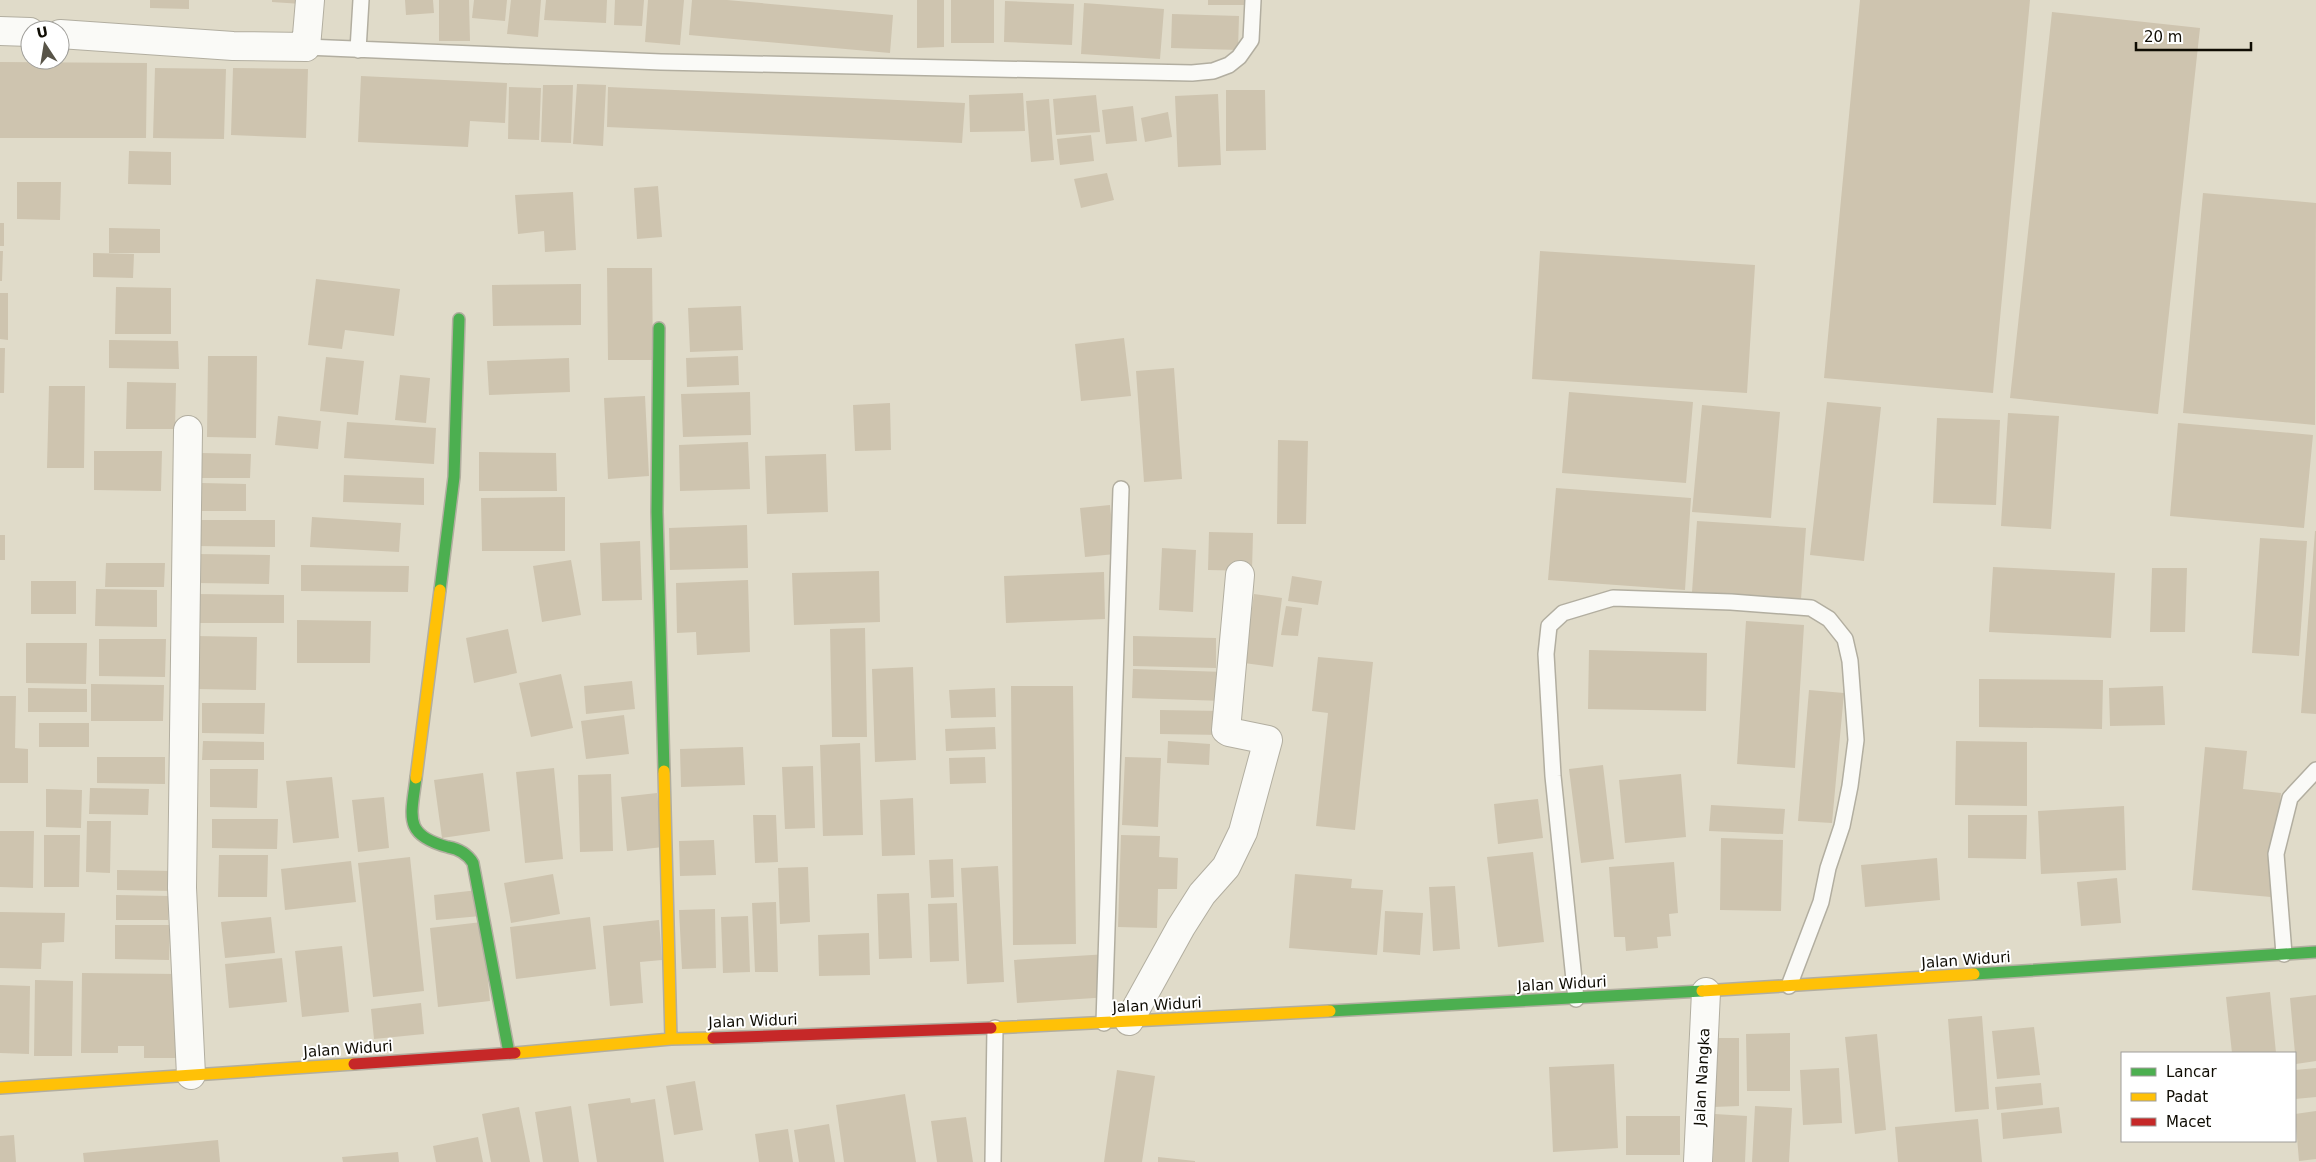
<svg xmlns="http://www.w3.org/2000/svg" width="2316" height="1162" font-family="'DejaVu Sans',sans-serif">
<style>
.building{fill:#cec4af}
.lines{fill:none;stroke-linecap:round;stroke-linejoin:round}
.lane-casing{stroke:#b2aea0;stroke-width:18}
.street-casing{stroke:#b2aea0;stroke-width:30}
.fast-casing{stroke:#b2aea0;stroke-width:14}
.slow-casing{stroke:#b2aea0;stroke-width:14}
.jam-casing{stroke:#b2aea0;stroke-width:14}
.lane{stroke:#fafaf7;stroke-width:15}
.street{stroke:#fafaf7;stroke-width:28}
.fast{stroke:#4caf50;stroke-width:11}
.slow{stroke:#ffc107;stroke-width:11}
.jam{stroke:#c62828;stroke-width:11}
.labels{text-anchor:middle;stroke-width:4;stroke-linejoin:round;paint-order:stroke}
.street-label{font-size:15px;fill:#0f0c03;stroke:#fff}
</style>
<rect width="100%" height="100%" fill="#e0dbc9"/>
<path class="building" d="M150 0H189V9L150 8Z
M272 0H303L302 4 272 2Z
M405 0H433L434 13 406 15Z
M439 0H469L470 41H439Z
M474 0H507L505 21 472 18Z
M511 0H541L538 37 507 34Z
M546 0H607L606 23 544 20Z
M615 0H644L642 26 614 25Z
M648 0H684L680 45 645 42Z
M692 0H727L893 15 890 53 689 35Z
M917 0H944V47L917 48Z
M951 0H994V43H951Z
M1208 0H1245V5H1208Z
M1860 0H2030L1993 393 1824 378Z
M1005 1 1074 4 1072 45 1004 42Z
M1084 3 1164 9 1160 59 1081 54Z
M2052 12 2200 28 2158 414 2010 398Z
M1172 14 1239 16 1238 50 1171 48Z
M0 62 147 63 146 138H0Z
M155 68 226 69 224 139 153 138Z
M233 68 308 69 306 138 231 135Z
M361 76 507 83 505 123 470 121 468 147 358 142Z
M577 84 606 85 603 146 573 144Z
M543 85H573L571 143 541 142Z
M509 87 541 88 539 140 508 139Z
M608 87 965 103 962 143 607 127Z
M1226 90H1265L1266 150 1226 151Z
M1023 93 1025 131 970 132 969 95Z
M1218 94 1221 165 1178 167 1175 96Z
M1096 95 1100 132 1056 135 1053 99Z
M1049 99 1054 160 1031 162 1026 101Z
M1133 106 1137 141 1106 144 1102 110Z
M1168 112 1172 137 1145 142 1141 118Z
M1091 135 1094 161 1060 165 1057 139Z
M129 151 171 152V185L128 184Z
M1107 173 1114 200 1081 208 1074 179Z
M17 182H61L60 220 17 219Z
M658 186 662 237 637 239 634 188Z
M573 192 576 250 545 252 544 231 518 234 515 195Z
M2203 193 2316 203 2315 425 2183 413Z
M0 223H4V246H0Z
M109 228 160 229V253H109Z
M0 251H3L2 281H0Z
M1540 251 1755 265 1747 393 1532 379Z
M93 253 134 254 133 278 93 277Z
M607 268H652L653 360H608Z
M316 279 400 289 394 336 345 330 342 349 308 345Z
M581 284V325L493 326 492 285Z
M116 287 171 288V334H115Z
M0 293H8V340L0 339Z
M741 306 743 350 690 352 688 308Z
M1124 338 1131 396 1081 401 1075 344Z
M109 340 178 341 179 369 109 368Z
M0 348H5L4 393H0Z
M208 356H257L256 438 207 437Z
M738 356 739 385 687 387 686 358Z
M326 357 364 361 358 415 320 411Z
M569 358 570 392 489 395 487 361Z
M1174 368 1182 479 1144 482 1136 371Z
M400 375 430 378 426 423 395 420Z
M127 382 176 383 175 429H126Z
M49 386H85L84 468H47Z
M750 392 751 435 683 437 681 394Z
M1569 392 1693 402 1686 483 1562 473Z
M645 396 649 476 608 479 604 398Z
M1827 402 1881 407 1864 561 1810 555Z
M890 403 891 450 855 451 853 405Z
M1702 405 1780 412 1771 518 1692 512Z
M2008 413 2059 416 2051 529 2001 526Z
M278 416 321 421 318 449 275 445Z
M1937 418 2000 420 1996 505 1933 503Z
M347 422 436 428 434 464 344 458Z
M2178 423 2313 435 2304 528 2170 516Z
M1278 440 1308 441 1306 524H1277Z
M748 442 750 489 680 491 679 445Z
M94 451H162L161 491 94 490Z
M479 452 556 453 557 491H479Z
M201 453 251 454 250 478H201Z
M826 454 828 512 767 514 765 456Z
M344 475 424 478V505L343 502Z
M202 483 246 484V511H202Z
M1556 488 1691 498 1685 590 1548 580Z
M565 497V551H482L481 498Z
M1110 505 1115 554 1085 557 1080 508Z
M312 517 401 523 399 552 310 547Z
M196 520H275V547L196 546Z
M1697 521 1806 528 1801 599 1692 592Z
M747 525 748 568 670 570 669 528Z
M2315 531H2316V714L2301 713Z
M1209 532 1253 533 1252 571 1208 570Z
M0 535H5V560H0Z
M2260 538 2307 541 2299 656 2252 653Z
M640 541 642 600 602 601 600 543Z
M1162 548 1196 550 1193 612 1159 610Z
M196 554 270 555 269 584 196 583Z
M571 560 581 615 542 622 533 566Z
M106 563H165L164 587H105Z
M301 565 409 566 408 592 301 591Z
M1993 567 2115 573 2111 638 1989 632Z
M2152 568H2187L2185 632H2150Z
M879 571 880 622 794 625 792 573Z
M1104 572 1105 619 1006 623 1004 576Z
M1292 576 1322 581 1318 605 1288 601Z
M748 580 750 652 697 655 696 632 677 633 676 583Z
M31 581H76V614H31Z
M96 589 157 590V627L95 626Z
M196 594 284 595V623H196Z
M1254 594 1282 598 1273 667 1244 663Z
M1286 606 1302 608 1298 636 1281 635Z
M297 620 371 621 370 663H297Z
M1746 621 1804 625 1795 768 1737 764Z
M865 628 867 737H832L830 629Z
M508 629 517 673 474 683 466 638Z
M195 636 257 637 256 690 195 689Z
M1133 636 1216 638V668L1133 666Z
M99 639H166L165 677 99 676Z
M26 643H87L86 684 26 683Z
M1589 650 1707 653 1706 711 1588 709Z
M1318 657 1373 662 1355 830 1316 826 1328 713 1312 711Z
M913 667 916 760 875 762 872 669Z
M1133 669 1225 672 1224 701 1132 698Z
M561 674 573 728 531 737 519 683Z
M1979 679 2103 680 2102 729 1979 727Z
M632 681 635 709 586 714 584 686Z
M91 684 164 685 163 721H91Z
M1011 686H1073L1076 944 1013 945Z
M2163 686 2165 725 2110 726 2109 688Z
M28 688 87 689V712H28Z
M995 688 996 717 951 718 949 690Z
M1809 690 1844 693 1832 823 1798 821Z
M0 696H16L15 748 28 749V783H0Z
M202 703H265L264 734 202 733Z
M1160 710 1222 711V735L1160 734Z
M624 715 629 754 586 759 581 721Z
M39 723H89V747H39Z
M995 727 996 749 946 751 945 729Z
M203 741 264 742V760H202Z
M1168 741 1210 744 1209 765 1167 763Z
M1956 741 2027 742V806L1955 805Z
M860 743 863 835 823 836 820 745Z
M743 747 745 785 681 787 680 749Z
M2205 747 2247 751 2243 789 2281 793 2271 897 2192 890Z
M97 757H165V784L97 783Z
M985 757 986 783 950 784 949 758Z
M1125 757 1161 758 1158 827 1122 825Z
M1603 765 1614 859 1581 863 1569 769Z
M813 766 815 828 785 829 782 767Z
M554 768 563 859 525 863 516 772Z
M210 769H258L257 808 210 807Z
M483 773 490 831 442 838 434 780Z
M611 774 613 851 580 852 578 775Z
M1681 774 1686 837 1625 843 1619 780Z
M332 777 339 838 293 843 286 781Z
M90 788 149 789 148 815 89 814Z
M46 789 82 790 81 828 46 827Z
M657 793 663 847 627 851 621 797Z
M384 797 389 848 358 852 352 800Z
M913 798 915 855 882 856 880 800Z
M1538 799 1543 838 1498 844 1494 804Z
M1711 805 1785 809 1783 834 1709 831Z
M2124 806 2126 870 2041 874 2038 811Z
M753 815H776L778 862 755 863Z
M1968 815H2027L2026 859 1968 858Z
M212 819H278L277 849 212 848Z
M87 821H111L110 873 86 872Z
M0 831H34L33 888 0 887Z
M44 835H80L79 887H44Z
M1121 835 1160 836 1159 857 1178 858 1177 889H1158L1157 928 1118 927Z
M1721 838 1783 840 1781 911 1720 910Z
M714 840 716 875 680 876 679 841Z
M1533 852 1544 942 1498 947 1487 857Z
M219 855H268L267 897H218Z
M410 857 424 991 373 997 358 863Z
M1937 858 1940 900 1865 907 1861 865Z
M953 859 954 897 931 898 929 860Z
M351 861 356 902 285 910 281 869Z
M1674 862 1678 913 1669 914 1671 936 1657 937 1658 948 1626 951 1625 937H1614L1609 867Z
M998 866 1004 982 967 984 961 868Z
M808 867 810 922 780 924 778 868Z
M117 870 174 871V891L117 890Z
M553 874 560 914 511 923 504 883Z
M1295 874 1352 879 1351 888 1383 890 1377 955 1289 948Z
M2117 878 2121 923 2081 926 2077 882Z
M1455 886 1460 949 1433 951 1429 887Z
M478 890 481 916 436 920 434 895Z
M909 893 912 958 879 959 877 894Z
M116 895 169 896 168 920H116Z
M776 902 778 972H755L752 903Z
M957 903 959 961 930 962 928 904Z
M715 909 716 968 682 969 679 910Z
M1385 911 1423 913 1420 955 1383 952Z
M0 912 65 913 64 942 42 943 41 969 0 968Z
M748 916 750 972 723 973 721 917Z
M271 917 275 953 225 958 221 922Z
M590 917 596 969 516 979 510 927Z
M659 920 662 960 640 962 643 1003 610 1006 603 926Z
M482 922 490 1001 438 1007 430 928Z
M115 925H170L169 960 115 959Z
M869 933 870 975 819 976 818 935Z
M342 946 349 1012 302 1017 295 951Z
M1108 954 1110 997 1017 1003 1014 960Z
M282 958 287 1002 229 1008 225 964Z
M82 973 178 974 177 1058H144V1046H118V1053H81Z
M35 980 73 981 72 1056H34Z
M0 985 30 986 29 1054 0 1053Z
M2270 992 2276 1053H2232L2226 997Z
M2316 995V1061L2296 1064 2290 998Z
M421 1003 424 1034 374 1039 371 1009Z
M1982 1016 1989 1109 1955 1112 1948 1019Z
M2034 1027 2040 1075 1997 1079 1992 1031Z
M1790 1033V1091H1747L1746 1034Z
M1877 1034 1886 1130 1855 1134 1845 1037Z
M1714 1038H1739V1106L1713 1107Z
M1614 1064 1618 1148 1553 1152 1549 1067Z
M1839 1068 1842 1123 1803 1125 1800 1070Z
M2316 1068V1097L2295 1099V1070Z
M1117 1070 1155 1076 1142 1162H1104Z
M695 1081 703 1130 674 1135 666 1086Z
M2041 1083 2043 1105 1997 1110 1995 1087Z
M905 1094 916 1162H844L836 1105Z
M630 1098 631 1103 655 1099 664 1162H597L588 1104Z
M571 1106 579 1162H543L535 1112Z
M1755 1106 1792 1108 1789 1162H1752Z
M519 1107 530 1162H491L482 1114Z
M2059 1107 2062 1133 2003 1139 2001 1113Z
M2316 1111V1159L2299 1161 2295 1114Z
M1715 1114 1747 1116 1745 1162H1713Z
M1626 1116H1680V1155H1626Z
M966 1117 973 1162H937L931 1121Z
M1978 1119 1982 1162H1898L1895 1127Z
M829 1124 835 1162H799L794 1130Z
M788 1129 793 1162H759L755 1134Z
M14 1135 16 1162H0V1136Z
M478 1137 483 1162H436L433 1146Z
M218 1140 220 1162H84L83 1153Z
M398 1152 399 1162H343L342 1157Z
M1158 1157 1195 1161V1162H1158Z"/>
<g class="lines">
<defs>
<path id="lane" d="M306 47 661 62 1192 73 1213 71 1229 65 1239 57 1251 40 1253 0
M358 50 361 0
M2284 954 2276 854 2290 798 2316 770
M1576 999 1553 776 1546 654 1549 626 1563 613 1613 598 1731 602 1811 608 1829 619 1845 639 1850 661 1856 740 1850 786 1842 826 1828 868 1821 902 1789 986
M1104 1023 1121 489
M993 1162 995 1028"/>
<path id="street" d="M0 31 30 32
M60 34 233 46 306 47 310 0
M188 430 182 888 191 1075
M1129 1021 1181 927 1202 894 1226 867 1243 832 1268 740 1229 732 1226 730 1240 575
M1698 1162 1706 992"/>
<path id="fast" d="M659 328 657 512 664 771
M440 590 454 477 459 319
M416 778C411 817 403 835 448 847 459 849 467 853 473 863L509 1053
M1974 974 2316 952
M1330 1011 1702 991"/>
<path id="slow" d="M664 771 671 1039
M416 778 440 590
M1702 991 1974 974
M991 1028 1330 1011
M515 1053 671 1039 713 1038
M0 1088 354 1064"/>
<path id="jam" d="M713 1038 991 1028
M354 1064 515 1053"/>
</defs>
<use href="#lane" class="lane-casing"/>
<use href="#street" class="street-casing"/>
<use href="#fast" class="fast-casing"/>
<use href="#slow" class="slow-casing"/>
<use href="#jam" class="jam-casing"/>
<use href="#lane" class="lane"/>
<use href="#street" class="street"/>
<use href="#fast" class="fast"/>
<use href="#slow" class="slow"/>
<use href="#jam" class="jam"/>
</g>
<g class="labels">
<g class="street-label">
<text transform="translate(1966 960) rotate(-4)" y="5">Jalan Widuri</text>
<text transform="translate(1562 984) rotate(-3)" y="5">Jalan Widuri</text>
<text transform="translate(1157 1005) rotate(-3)" y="5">Jalan Widuri</text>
<text transform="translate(753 1021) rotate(-2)" y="5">Jalan Widuri</text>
<text transform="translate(348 1049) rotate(-4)" y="5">Jalan Widuri</text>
<text transform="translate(1702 1077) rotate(-87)" y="5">Jalan Nangka</text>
</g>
</g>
<rect x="2121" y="1052" width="175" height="90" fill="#ffffff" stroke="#9f9e9a"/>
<rect x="2131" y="1068" width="25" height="8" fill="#4caf50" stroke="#9f9e9a"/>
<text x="2166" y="1077" font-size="15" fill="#0f0c03">Lancar</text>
<rect x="2131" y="1093" width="25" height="8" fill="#ffc107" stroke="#9f9e9a"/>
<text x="2166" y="1102" font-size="15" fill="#0f0c03">Padat</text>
<rect x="2131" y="1118" width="25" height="8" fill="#c62828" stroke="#9f9e9a"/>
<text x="2166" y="1127" font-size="15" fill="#0f0c03">Macet</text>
<g transform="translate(45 45) rotate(348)"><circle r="24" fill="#ffffff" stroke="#9f9e9a"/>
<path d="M0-4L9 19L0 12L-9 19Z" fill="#585448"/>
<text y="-8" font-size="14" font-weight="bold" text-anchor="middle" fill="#0f0c03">U</text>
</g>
<path d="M2136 42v8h115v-8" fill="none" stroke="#0f0c03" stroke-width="2.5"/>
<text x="2144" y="42" font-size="15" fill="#0f0c03" stroke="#ffffff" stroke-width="4" paint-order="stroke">20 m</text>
</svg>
